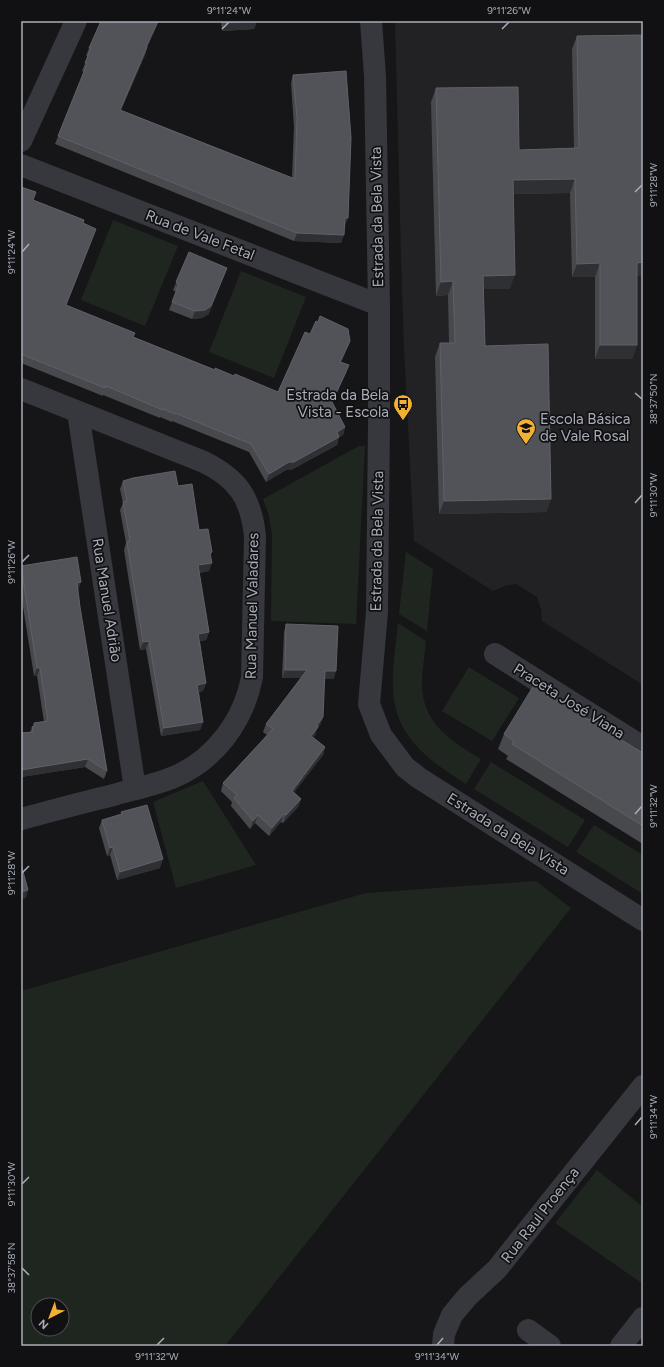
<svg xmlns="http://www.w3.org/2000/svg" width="664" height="1367" font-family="Figtree,sans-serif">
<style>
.built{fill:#222225}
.green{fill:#1e261f;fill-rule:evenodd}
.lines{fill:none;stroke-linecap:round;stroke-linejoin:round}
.minor{stroke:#37383d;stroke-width:22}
.tertiary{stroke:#37383d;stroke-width:22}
.wall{fill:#47494d}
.shaded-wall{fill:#2f3033}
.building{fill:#525359;stroke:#5f6168}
.ticks{fill:none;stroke:#a8adb8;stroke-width:1.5}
.labels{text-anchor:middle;stroke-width:3.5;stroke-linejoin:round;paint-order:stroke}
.street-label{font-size:15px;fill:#a8adb8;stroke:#111113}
.poi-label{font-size:15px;fill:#a8adb8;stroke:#111113;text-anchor:end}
.neatline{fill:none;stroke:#a8adb8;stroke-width:1.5}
.ticks-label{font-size:10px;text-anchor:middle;fill:#a8adb8}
</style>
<rect width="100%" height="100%" fill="#161618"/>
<path class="built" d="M395 21H643V685L542 621 541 609 537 597 516 584 504 586 493 591 414 541 404 349 401 256Z"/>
<path class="green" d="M113 220 178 246 145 326 81 300Z
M241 271 306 297 274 378 209 352Z
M359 446H365L356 624 271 621 272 535 269 516 263 499Z
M406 552 433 569 427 631 399 614Z
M398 623 426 641C425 655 422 669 422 684 422 723 451 741 481 759L466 784C429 761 394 736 393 688 392 667 396 645 398 623Z
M469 667 519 698 492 741 442 711Z
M491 762 585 820 568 847 474 789Z
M203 781 256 865 176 888 153 802Z
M594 825 643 855V894L576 852Z
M536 881 571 908 225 1346H21V991L366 893ZM38 1305H62V1329H38Z
M597 1170 643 1207V1284L555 1223Z"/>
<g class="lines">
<path class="minor" d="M21 141 76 21
M21 165 379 305
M21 389 204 462C238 479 251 498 255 536L252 677C244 720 215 760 174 777 155 785 130 790 110 796 80 803 51 811 21 819
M78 412 135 789
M495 654 643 747
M528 1330 550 1346
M443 1346 444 1334 452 1315 467 1297 497 1269 643 1086
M621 1346 643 1318"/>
<path class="tertiary" d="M371 21 375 76 379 305V421L377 612 369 704 381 735 405 767 419 778 643 920"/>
</g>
<path class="wall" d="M101 21H159L147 47 145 55 121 110 292 178 294 127 291 83 293 75 345 226 341 243 294 241 55 144 84 72 82 71 88 56H86L89 48Z
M221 21H257L254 29 222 31Z
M643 35V276H637V345L632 359H595V277H572L570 193 514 194 510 289H483L485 346 551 499 546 512 439 514 435 357 440 343H449L448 295 436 296 431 102 436 88 519 150 574 148 572 49 577 36Z
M21 187 33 200 83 223 66 305 133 337 215 370 234 376 278 392 310 334 350 341 341 362 349 365 346 373 332 403 345 427 343 435 339 437 337 445 291 470H286L266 482 249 452 172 421V422L160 417V418L103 395V396L21 363Z
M189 252 209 314 202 318 192 319 169 310 176 292 173 290Z
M123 481 178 486 199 530 212 552 210 556 209 571 199 573 209 632 206 640 200 641 206 683 203 691 199 692 203 722 200 730 161 736 146 649 140 650 124 550 126 543 120 510 123 503 120 489Z
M21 566 78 591 80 607 107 771 104 779 85 767 21 777V733L30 732 34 723 44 722 37 676H34L21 594Z
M286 624 334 679H324L323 717 320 725 317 729 315 735 313 737 325 747 323 755 294 792 301 799 298 807 283 823 281 822 269 836 255 823 250 829 231 806 232 802 221 791 223 783 267 735 263 732 266 724 301 678H282L284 632Z
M589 720 611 731 610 733 643 753V844L506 759 508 756 498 749 504 734Z
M121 812 160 868 117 880 110 855 107 856 99 828 102 820 121 814Z"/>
<path class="shaded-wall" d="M158 21H159L144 55 146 47Z
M251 21H257L254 29 222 31 225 23Z
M147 47 145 55 117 118 120 110Z
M575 179 570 193 508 194 513 180Z
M345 218H348L345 226Z
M297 233 344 235 341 243 294 241Z
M643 262V276H632L637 263Z
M600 263 595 277H572L577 264Z
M227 268 209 314 202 318 192 319 195 311Z
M515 275 510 289H478L483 276Z
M453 281 448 295 436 296 441 282Z
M350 341 347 349 338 370 340 362Z
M600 345H637L632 359H595Z
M349 365 346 373 329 410 332 402Z
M345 427 343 435 335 439 339 437 337 445 291 470H286L266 482 269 474Z
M551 499 546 512 439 514 444 501Z
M212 563 209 571 195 574 198 565Z
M81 582 78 591H74L77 583Z
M209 632 206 640 195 642 198 634Z
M149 641 146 649 140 650 143 642Z
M37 668H40L37 676H34Z
M285 670H307L304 678H282Z
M325 671H336L334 679H322Z
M206 683 203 691 194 693 197 685Z
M323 717 320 725 317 729 315 735 308 744 311 736 317 725Z
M203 722 200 730 161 736 164 728Z
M325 747 323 755 289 799 292 791Z
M88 759 85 767 21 777V770Z
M301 799 298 807 283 823 286 815Z
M284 814 281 822 269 836 272 828Z
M258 815 255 823 250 829 253 821Z
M113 847 110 855 107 856 110 848Z
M163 859 160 868 117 880 120 872Z
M28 890 26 898 21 899V892Z"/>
<path class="building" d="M101 21H158L146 47H147L120 110 295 179 297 118 293 75 346 71 351 138 348 218H345L344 235 297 233 58 136 87 64 85 63 91 48H89Z
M225 21H251L225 23Z
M643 35V262L637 263V345H600V263L577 264 575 179 513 180 515 275 483 276 485 346 548 344 551 499 444 501 440 343H455L453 281 441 282 436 88 518 87 519 150 579 148 577 36Z
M21 187 36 192 33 200 84 220 83 223 96 229 66 305 135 333 133 337 215 370V368L234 376 235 374 278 392 305 332 310 334 316 321 318 322 320 316 348 329 350 341 340 362 349 365 332 402 345 427 337 432 339 437 294 462H289L269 474 251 444 175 413V414L163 409V410L106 386 105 388 21 354Z
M189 252 227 268 211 306 205 310 195 311 172 302 179 284 176 282Z
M175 471 178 486 192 484 199 530 208 529 212 552 210 553 212 563 198 565 209 632 198 634 206 683 197 685 203 722 164 728 149 641 143 642 127 542 130 541 123 502 127 501 123 481 133 478Z
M77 557 81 582 77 583 80 607 107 771 88 759 21 770V733L33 732 32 727 35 726 34 723 48 721 40 668H37L21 566Z
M286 624 338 626 336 671H325L323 717 317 725 318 727 311 736 325 747 292 791 301 799 286 815 284 814 272 828 258 815 253 821 234 798 237 795 223 783 273 729 266 724 307 670H285Z
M534 685 589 720 591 718 611 731 610 733 643 753V826L512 744 514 741 504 734Z
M147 805 163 859 120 872 113 847 110 848 102 820 122 814 121 812Z
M21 864 28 890 21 892Z"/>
<path class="ticks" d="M222 29 229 22M502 29 509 22M635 192 642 185M22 252 29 244M635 393 642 399M635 503 642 495M22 562 29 555M635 814 642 806M22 873 29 866M635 1125 642 1117M22 1184 29 1177M22 1268 29 1275M157 1345 164 1338M437 1345 443 1338"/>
<defs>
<symbol id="bus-pin" viewBox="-11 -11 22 30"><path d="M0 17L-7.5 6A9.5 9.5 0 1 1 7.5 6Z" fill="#f2b134" stroke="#111113"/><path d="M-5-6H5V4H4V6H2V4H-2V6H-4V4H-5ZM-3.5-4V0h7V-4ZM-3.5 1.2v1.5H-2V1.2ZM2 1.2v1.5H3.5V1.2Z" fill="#111"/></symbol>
<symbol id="school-pin" viewBox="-11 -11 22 30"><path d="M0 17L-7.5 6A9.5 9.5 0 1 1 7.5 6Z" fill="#f2b134" stroke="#111113"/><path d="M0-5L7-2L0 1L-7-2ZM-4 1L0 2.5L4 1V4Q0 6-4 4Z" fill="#111"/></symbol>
</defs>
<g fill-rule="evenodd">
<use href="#bus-pin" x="392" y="393" width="22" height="30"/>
<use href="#school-pin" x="515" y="417" width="22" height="30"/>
</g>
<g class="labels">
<g class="street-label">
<text transform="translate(377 217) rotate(-91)" y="5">Estrada da Bela Vista</text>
<text transform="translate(200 235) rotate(21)" y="5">Rua de Vale Fetal</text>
<text transform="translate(377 541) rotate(-89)" y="5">Estrada da Bela Vista</text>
<text transform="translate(107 600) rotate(81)" y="5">Rua Manuel Adrião</text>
<text transform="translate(252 606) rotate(-89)" y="5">Rua Manuel Valadares</text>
<text transform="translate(569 701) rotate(32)" y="5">Praceta José Viana</text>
<text transform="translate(508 834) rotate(32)" y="5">Estrada da Bela Vista</text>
<text transform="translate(540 1215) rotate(-52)" y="5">Rua Raul Proença</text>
</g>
<g class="poi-label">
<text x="389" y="400">Estrada da Bela<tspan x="389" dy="17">Vista - Escola</tspan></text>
<text x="540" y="424" text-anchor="start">Escola Básica<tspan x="540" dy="17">de Vale Rosal</tspan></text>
</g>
</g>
<rect width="664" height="1367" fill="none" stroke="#111113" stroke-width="44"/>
<g transform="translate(50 1317) rotate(222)"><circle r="19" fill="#111113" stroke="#4d4f55"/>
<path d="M0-3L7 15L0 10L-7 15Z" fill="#f2b134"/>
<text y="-6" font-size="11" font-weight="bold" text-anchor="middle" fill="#a8adb8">N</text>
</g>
<rect x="22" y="22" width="620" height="1323" class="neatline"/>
<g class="ticks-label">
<text x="229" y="14">9°11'24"W</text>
<text x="509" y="14">9°11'26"W</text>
<text transform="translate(653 185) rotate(-90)" y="4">9°11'28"W</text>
<text transform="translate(11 252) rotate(-90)" y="4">9°11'24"W</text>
<text transform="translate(653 399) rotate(-90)" y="4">38°37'50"N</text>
<text transform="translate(653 495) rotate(-90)" y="4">9°11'30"W</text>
<text transform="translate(11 562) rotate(-90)" y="4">9°11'26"W</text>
<text transform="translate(653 806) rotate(-90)" y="4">9°11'32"W</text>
<text transform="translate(11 873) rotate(-90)" y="4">9°11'28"W</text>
<text transform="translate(653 1117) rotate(-90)" y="4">9°11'34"W</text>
<text transform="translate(11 1184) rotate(-90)" y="4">9°11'30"W</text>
<text transform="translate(11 1268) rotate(-90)" y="4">38°37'58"N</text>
<text x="157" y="1360">9°11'32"W</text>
<text x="437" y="1360">9°11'34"W</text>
</g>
</svg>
